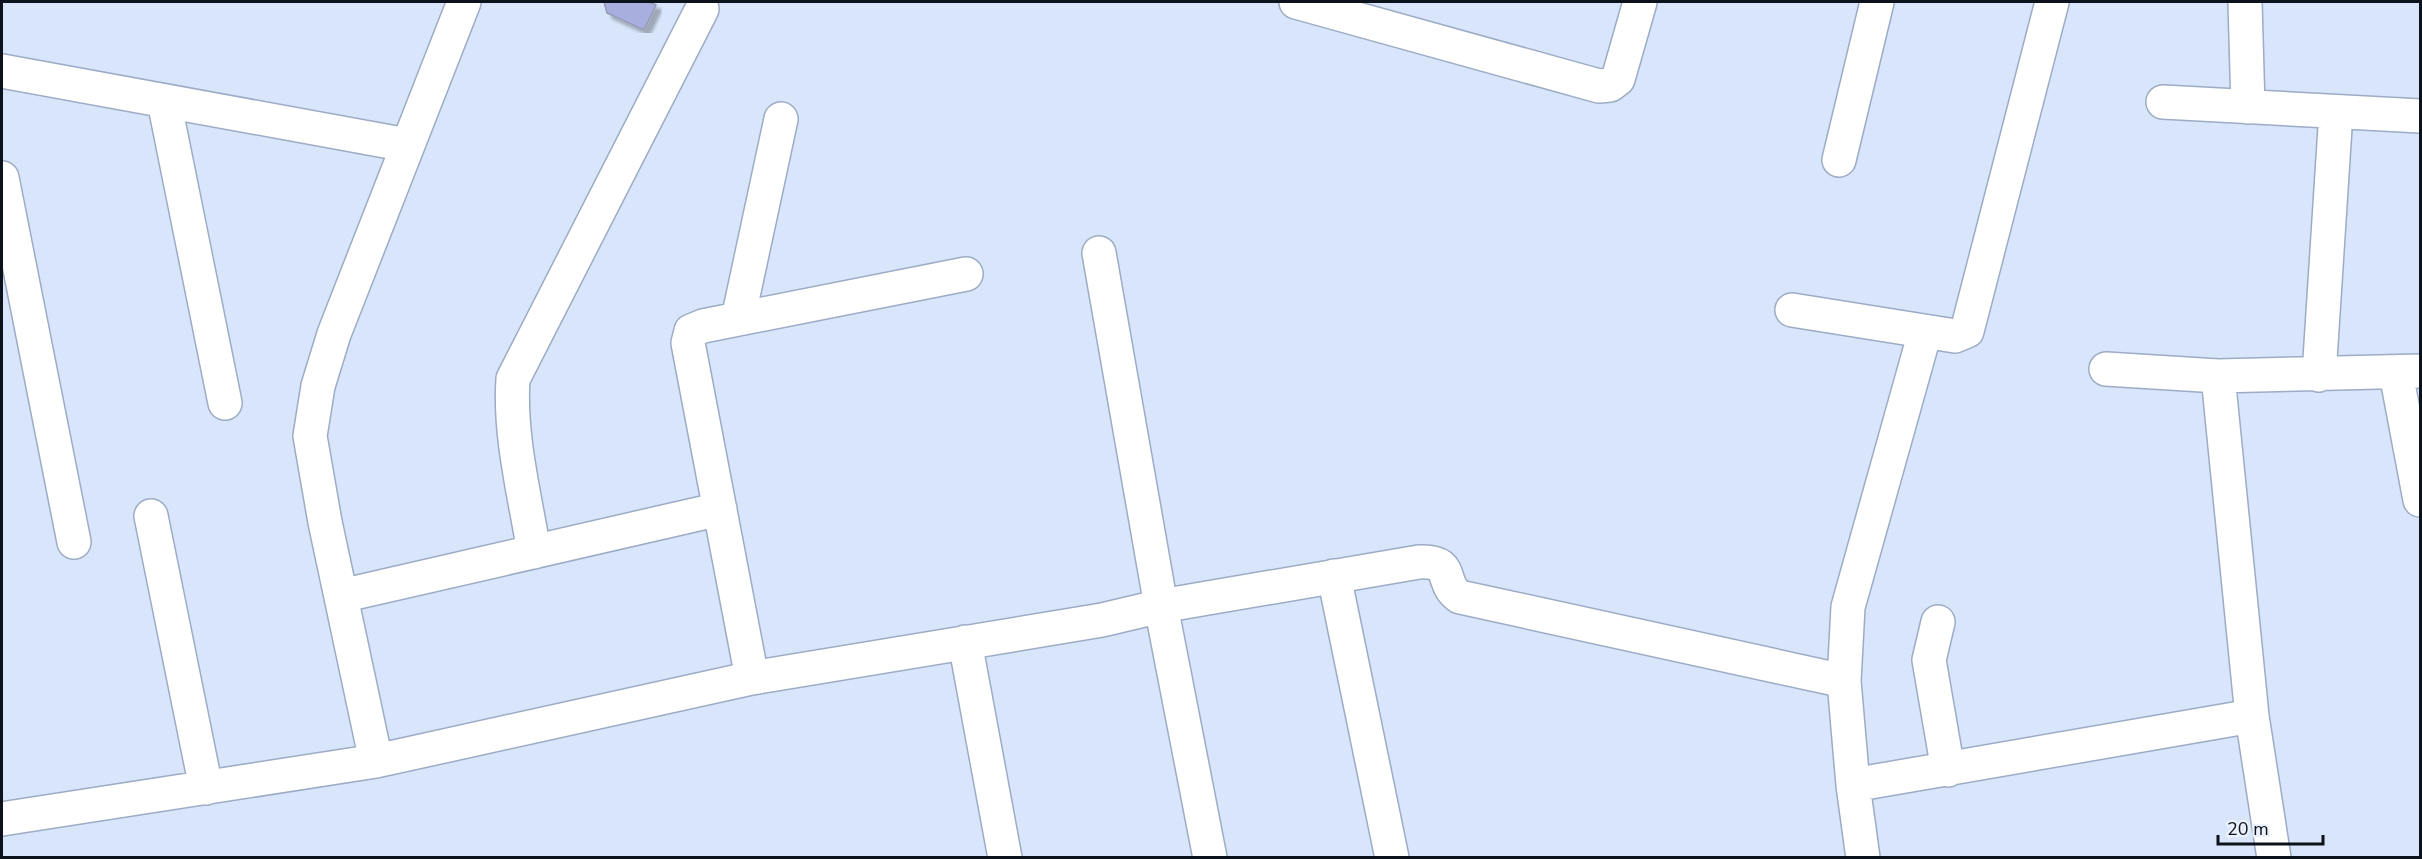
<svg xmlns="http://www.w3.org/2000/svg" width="2422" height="859" font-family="'Nunito Sans',sans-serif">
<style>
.building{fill:#a8aedd;stroke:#969ab5;stroke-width:1.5;filter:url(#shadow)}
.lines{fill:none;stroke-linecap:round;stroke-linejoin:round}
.minor-casing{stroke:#9cacc4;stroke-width:36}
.minor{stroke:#fff;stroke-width:33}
</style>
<defs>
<filter id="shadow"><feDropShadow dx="5.5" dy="5.5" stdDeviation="1.5" flood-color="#0004"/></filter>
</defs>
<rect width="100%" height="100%" fill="#d8e5fa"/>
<path class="building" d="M604 2H649L656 5 644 30 607 13Z"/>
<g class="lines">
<defs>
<path id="minor" d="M1296 2 1599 86 1610 85 1618 79 1640 2
M2245 2 2248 107
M2 71 407 145
M164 101 225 403
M2163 102 2420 116
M1839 160 1877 2
M2 178 74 542
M1099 253 1161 606 1210 858
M1792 310 1955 336 1967 331 2052 2
M738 319 781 119
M2106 369 2218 376 2420 371
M2396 373 2420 500
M2319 375 2336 112
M2218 376 2252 716 2274 858
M151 516 206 788
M534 552C525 496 509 436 513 379L702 9
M1334 576 1392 858
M341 596 720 509
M1938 622 1929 660 1948 770
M965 642 1005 858
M752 678 688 343 691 331 703 326 966 274
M376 761 325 522 310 436 318 386 334 334 464 2
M1853 785 2252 716
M2 819 376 761 752 678 1102 620 1161 606 1419 562C1457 560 1438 583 1460 597L1844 681
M1863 858 1853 785 1844 681 1848 607 1925 332"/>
</defs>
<use href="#minor" class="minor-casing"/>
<use href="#minor" class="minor"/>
</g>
<rect width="2422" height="859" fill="none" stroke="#0c121b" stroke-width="6"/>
<path d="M2218 835v9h105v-9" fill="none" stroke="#0c121b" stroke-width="3"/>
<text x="2227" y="835" font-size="18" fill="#0c121b" stroke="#ebf2fc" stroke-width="4.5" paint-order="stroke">20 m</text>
</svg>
